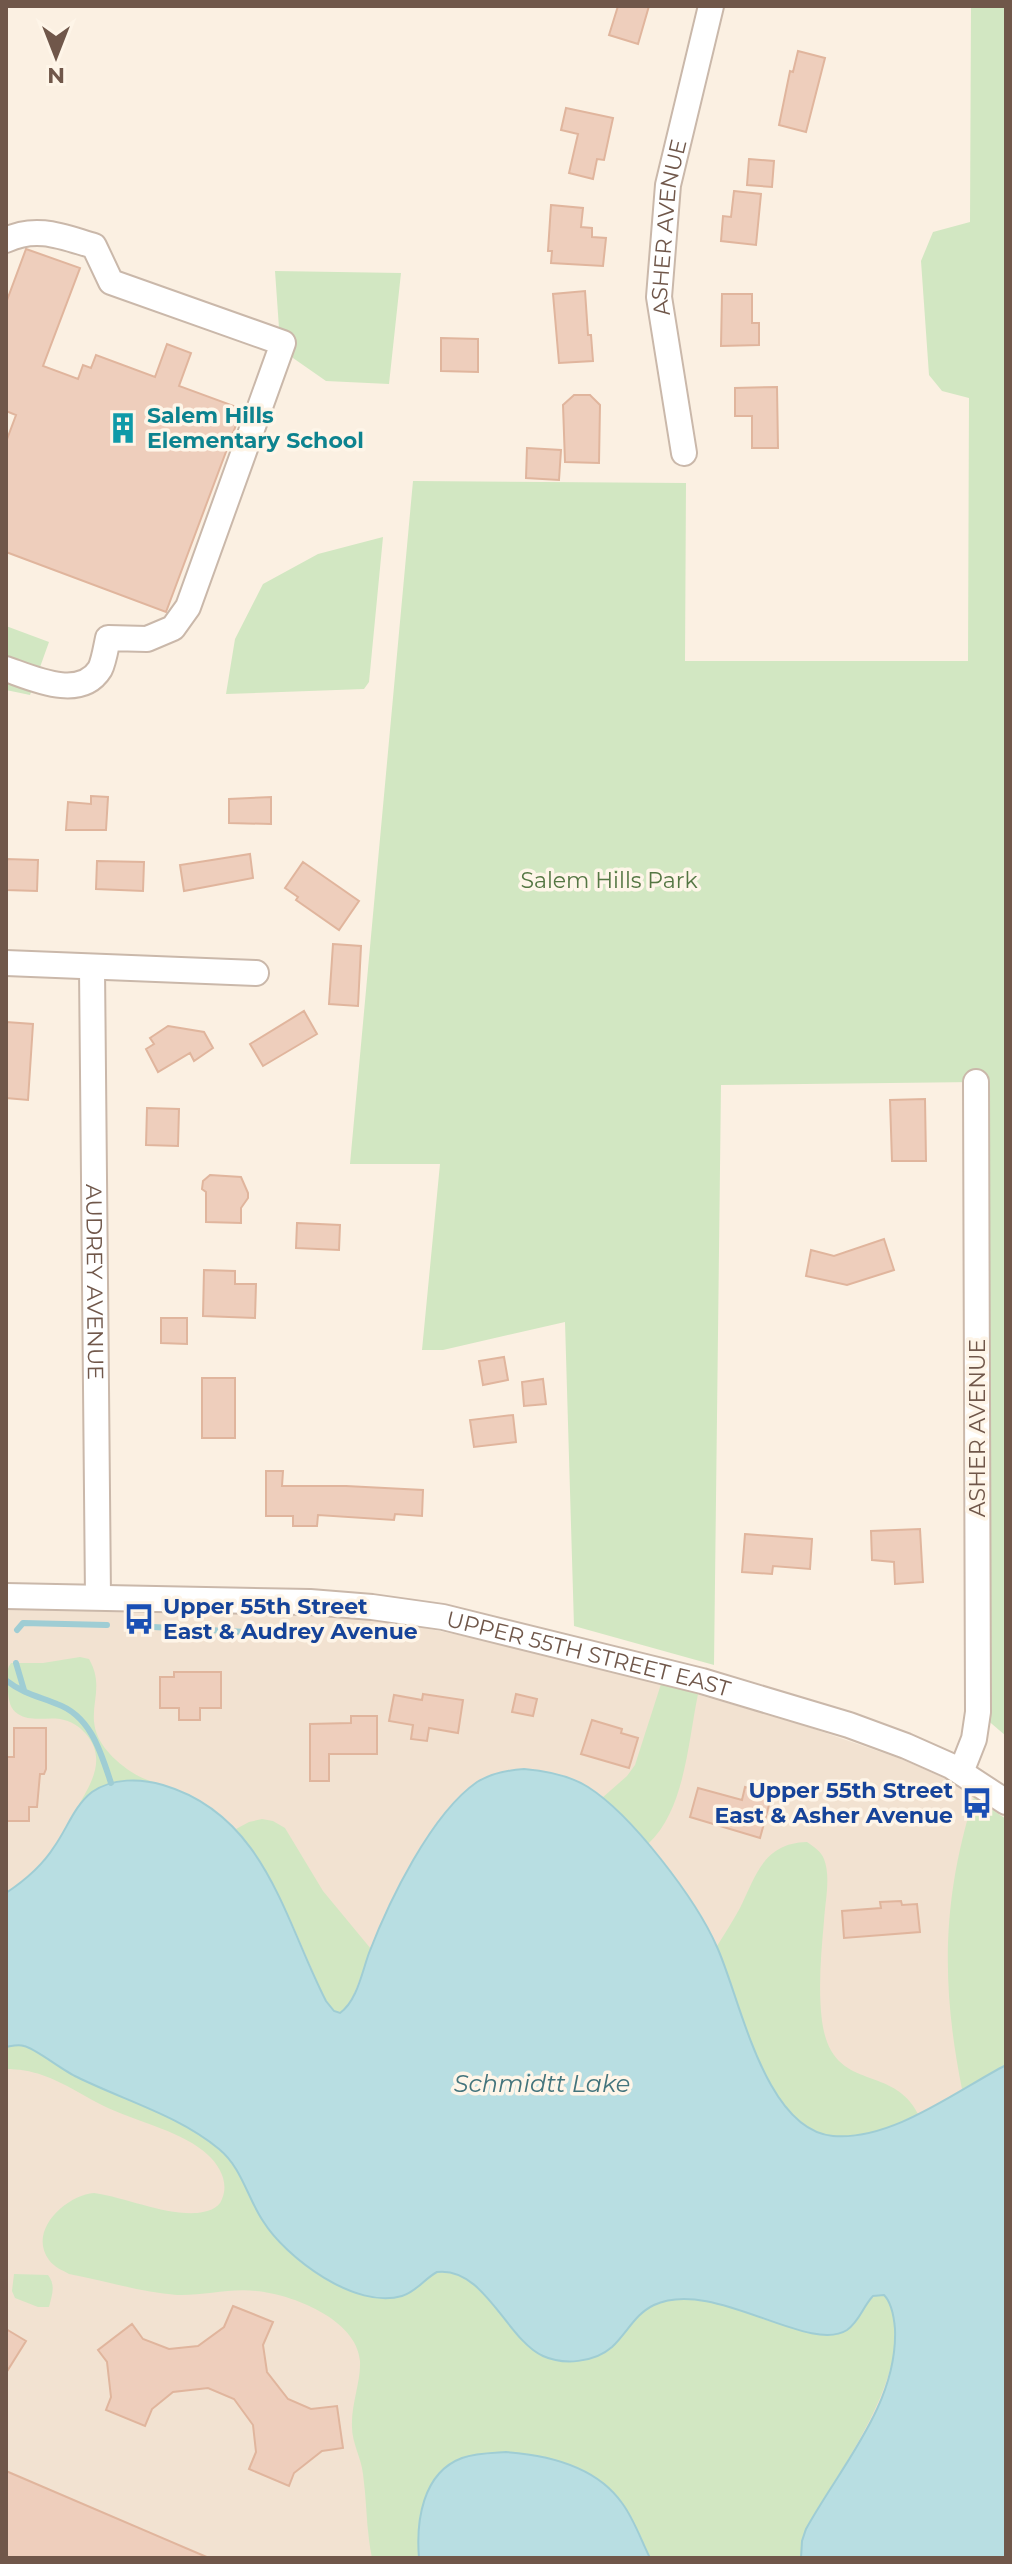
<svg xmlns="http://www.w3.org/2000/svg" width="1012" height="2564" font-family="Montserrat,sans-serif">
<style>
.residential{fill:#f2e2d1}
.green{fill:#d2e7c2}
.water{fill:#b8dee2;stroke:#9fcdd4;stroke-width:2}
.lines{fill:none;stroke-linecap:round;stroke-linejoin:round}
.stream{stroke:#9fcdd4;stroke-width:6}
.building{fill:#eecebc;stroke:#e0b59d;stroke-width:2}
.minor-casing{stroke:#cab8aa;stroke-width:28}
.minor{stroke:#fff;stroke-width:24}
.labels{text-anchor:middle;stroke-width:7;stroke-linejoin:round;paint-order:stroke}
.street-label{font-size:22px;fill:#70574a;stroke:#fef5e8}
.culture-label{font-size:22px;font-weight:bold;fill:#0d838f;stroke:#fef5e8;text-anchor:start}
.park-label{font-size:22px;fill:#547643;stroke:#fef5e8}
.transit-label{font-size:22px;font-weight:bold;fill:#164399;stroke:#fef5e8;text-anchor:start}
.water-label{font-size:24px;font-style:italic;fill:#43747c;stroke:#fef5e8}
</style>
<rect width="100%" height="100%" fill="#fbf0e2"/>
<path class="residential" d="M6 1609 309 1616 371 1620 425 1628 497 1643 639 1678 797 1723 901 1759 944 1778 974 1797 976 2126 1006 2148V2558H6Z"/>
<path class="green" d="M971 6H1006V1736L978 1712 976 1082 721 1085 714 1665 574 1626 565 1322 443 1350H422L440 1164H350L413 481 686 483 685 661H968L969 398 942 391 929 375 921 261 933 232 970 222Z
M275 271 401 273 389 384 326 381 293 358 279 328Z
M383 537 369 682 364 689 226 694 235 639 263 584 318 554Z
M6 626 49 642 30 695 6 690Z
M80 1657 89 1659C111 1697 72 1719 116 1760 127 1770 139 1778 154 1782 121 1779 94 1784 74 1813 88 1788 109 1761 86 1734 79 1726 71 1721 60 1719 47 1717 30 1722 18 1714 10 1709 9 1701 8 1692 6 1682 5 1671 11 1663H43Z
M661 1684 698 1694C688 1742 685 1810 648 1844L602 1798 627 1776 635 1765Z
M974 1797 1006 1819V2065L962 2089C941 1984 942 1900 974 1797Z
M262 1819 273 1821 285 1828 323 1891 371 1949 354 1994 342 2013 334 2011 326 2001C299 1942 278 1879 236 1829L249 1822Z
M807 1842C814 1847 821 1851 824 1859 831 1877 825 1902 824 1921 821 1954 818 1988 822 2021 832 2095 892 2062 918 2114 891 2127 854 2143 823 2134 763 2116 736 1997 717 1946 725 1933 733 1921 740 1908 756 1875 764 1843 807 1842Z
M18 2045C36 2047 54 2065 71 2074 118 2099 191 2117 227 2157 244 2175 249 2200 263 2221 285 2256 359 2309 402 2296 416 2292 424 2279 437 2272 489 2266 509 2355 561 2361 620 2367 619 2315 662 2302 703 2289 742 2314 780 2324 798 2328 816 2331 834 2335 840 2332 848 2330 853 2325 864 2315 866 2291 886 2296 924 2362 837 2472 806 2529L802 2541 801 2558H650C637 2531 623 2499 599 2481 576 2463 546 2456 518 2453 442 2447 415 2485 419 2558H372C366 2530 367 2502 363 2474 361 2457 352 2443 352 2427 351 2404 361 2382 360 2361 357 2319 291 2294 256 2291 229 2288 203 2296 177 2295 141 2292 105 2281 69 2274 62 2270 54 2267 49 2260 27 2230 67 2195 94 2193 128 2198 163 2215 197 2213 206 2212 219 2209 222 2199 229 2183 220 2166 208 2155 184 2132 138 2122 108 2108 86 2098 66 2083 42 2075 31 2071 18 2069 6 2069V2047Z
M14 2274 48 2275C56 2285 52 2295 49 2307H38L15 2298 12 2291Z"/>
<path class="water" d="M524 1769C547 1771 569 1775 588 1787 632 1815 696 1899 717 1947 740 1997 764 2130 833 2136 892 2141 956 2091 1006 2065V2558H801L802 2541 806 2529C840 2467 898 2404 895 2329 894 2317 892 2303 884 2295L873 2296C863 2306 860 2321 847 2330 809 2355 712 2277 654 2305 635 2314 627 2333 612 2347 594 2363 563 2365 543 2356 507 2340 484 2266 437 2272 424 2279 416 2292 402 2296 356 2310 286 2258 263 2221 247 2197 242 2168 219 2149 178 2115 123 2100 77 2077 63 2071 35 2048 24 2046 18 2044 12 2046 6 2047V1893C24 1881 42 1866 54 1847 67 1829 74 1806 92 1792 112 1778 140 1778 163 1785 265 1815 284 1919 326 2001L334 2011 340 2013C357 2001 362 1972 369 1953 389 1901 431 1814 477 1782 492 1773 508 1770 524 1769Z
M506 2452C548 2455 596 2466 622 2503 634 2519 641 2540 650 2558H419C416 2522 422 2473 462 2458 476 2453 492 2453 506 2452Z"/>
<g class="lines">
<path class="stream" d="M135 1626 246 1632
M17 1630 23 1623 107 1625
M16 1663 24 1690
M7 1681C22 1693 40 1697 57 1704 91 1716 101 1753 111 1783"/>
</g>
<path class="building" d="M618 6H649L638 44 609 35Z
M798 51 825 58 806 132 779 125 790 71 793 72Z
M566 108 613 118 604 160 597 159 593 179 569 173 578 134 561 130Z
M749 159 774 161 772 187 747 185Z
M734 191 761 194 756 245 721 241 723 216 731 217Z
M551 205 583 208 581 227 592 228V237L606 238 603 266 551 263 552 251H548Z
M26 249 80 268 43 366 78 379 83 365 91 368 96 355 155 377 167 344 191 353 179 386 242 409 166 612 6 552V442L16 415 6 411V303Z
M585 291 588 335H591L593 361 559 363 553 294Z
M722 294H752V323H759V345L721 346Z
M441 338 478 339V372L441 371Z
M777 387 778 448H752V416H735V388Z
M574 395H590L600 405 599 463 565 462 563 405Z
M527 448 561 450 559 480 526 478Z
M91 796 108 797 106 830H66L68 802 91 804Z
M271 797V824L229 823V799Z
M250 854 253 878 184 891 180 865Z
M6 859 38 860 37 891 6 890Z
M97 861 144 862 143 891 96 889Z
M303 862 359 901 339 930 296 900 298 897 285 888Z
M333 944 361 946 358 1006 329 1004Z
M304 1011 317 1034 263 1066 250 1044Z
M6 1022 33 1024 28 1100 6 1098Z
M168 1026 204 1032 213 1048 194 1061 190 1053 158 1072 146 1049 154 1044 150 1038Z
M925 1099 926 1161H892L890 1100Z
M147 1108 179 1109 178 1146 146 1145Z
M210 1175 241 1177 248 1193V1198L241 1208V1223L206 1222V1192L202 1189 203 1181Z
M297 1223 340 1225 339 1250 296 1248Z
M884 1239 894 1270 847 1285 806 1276 811 1250 834 1256Z
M204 1270 235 1271V1284H256L255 1318 203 1316Z
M161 1318H187V1344L161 1343Z
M504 1357 508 1380 483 1385 479 1361Z
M202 1378H235V1438H202Z
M543 1379 546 1404 524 1406 522 1382Z
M513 1415 516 1442 474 1447 470 1420Z
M266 1471H283L282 1486H346L423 1490 422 1516 395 1514 394 1520 318 1515 317 1526H293V1516H266Z
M920 1529 923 1582 895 1584 894 1562 872 1560 871 1531Z
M745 1534 812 1539 810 1569 773 1566 772 1574 742 1572Z
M174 1672H221V1708H200V1720H179V1708H160V1677H174Z
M423 1694 463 1700 458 1733 429 1728 427 1741 411 1739 413 1725 389 1721 394 1695 422 1700Z
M516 1694 537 1699 533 1716 512 1712Z
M351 1716H377V1754H329V1781H310V1724L351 1723Z
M592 1720 622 1729 621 1733 638 1738 629 1768 581 1754Z
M14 1728H46V1769L44 1774H40L37 1807H29V1821H6V1757H14Z
M745 1787 772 1794 760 1838 690 1817 698 1788 742 1800Z
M901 1901 902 1905 917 1904 920 1932 844 1938 842 1911 881 1908 880 1902Z
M233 2306 273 2322 263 2345 267 2372 288 2399 311 2409 337 2406 343 2448 322 2451 294 2473 289 2486 249 2469 256 2452 253 2425 234 2399 208 2388 173 2392 152 2409 145 2426 106 2410 111 2397 107 2362 98 2350 132 2324 143 2339 169 2349 198 2346 224 2327Z
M6 2329 26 2341 6 2373Z
M6 2471 209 2558H6Z"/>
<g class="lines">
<defs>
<g id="minor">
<path d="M6 240C37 225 63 237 94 246L111 282 283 343 188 607 173 628 147 639 108 638C106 647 104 661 100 669 80 701 32 678 6 669"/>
<path id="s1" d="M684 453 659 297 668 185 711 6"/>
<path d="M6 963 256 973"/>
<path id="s2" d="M92 968 98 1597"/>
<path id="s3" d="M6 1596 310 1602 372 1607 443 1617 702 1681 849 1725 906 1746 951 1766 1006 1802"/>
<path d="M961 1772 974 1739 978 1712 976 1082"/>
</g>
</defs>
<use href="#minor" class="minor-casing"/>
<use href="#minor" class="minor"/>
</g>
<defs>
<symbol id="building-bare" viewBox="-9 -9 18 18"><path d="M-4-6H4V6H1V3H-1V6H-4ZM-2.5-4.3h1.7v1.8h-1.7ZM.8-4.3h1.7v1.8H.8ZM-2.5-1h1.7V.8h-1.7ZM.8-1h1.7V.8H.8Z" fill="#0f9aa8" stroke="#fef5e8" stroke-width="2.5" paint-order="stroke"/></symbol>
<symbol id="bus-bare" viewBox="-9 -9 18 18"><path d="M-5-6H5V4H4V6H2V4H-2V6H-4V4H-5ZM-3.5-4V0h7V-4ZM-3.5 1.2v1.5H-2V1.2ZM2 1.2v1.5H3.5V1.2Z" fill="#1a4fb4" stroke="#fef5e8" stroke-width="2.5" paint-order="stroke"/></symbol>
</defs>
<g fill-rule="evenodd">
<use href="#building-bare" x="101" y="406" width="44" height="44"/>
<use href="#bus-bare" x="117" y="1597" width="44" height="44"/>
<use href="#bus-bare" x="955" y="1781" width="44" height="44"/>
</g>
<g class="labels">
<g class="street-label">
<text dy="8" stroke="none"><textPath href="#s1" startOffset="228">ASHER AVENUE</textPath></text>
<text dy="8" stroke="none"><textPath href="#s2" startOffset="314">AUDREY AVENUE</textPath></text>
<text transform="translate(977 1428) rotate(-90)" y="8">ASHER AVENUE</text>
<text dy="8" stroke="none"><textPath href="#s3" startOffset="588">UPPER 55TH STREET EAST</textPath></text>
</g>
<g class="culture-label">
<text x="147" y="423">Salem Hills<tspan x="147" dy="25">Elementary School</tspan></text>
</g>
<g class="park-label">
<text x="609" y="888">Salem Hills Park</text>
</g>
<g class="transit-label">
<text x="163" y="1614">Upper 55th Street<tspan x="163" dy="25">East &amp; Audrey Avenue</tspan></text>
<text x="953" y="1798" text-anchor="end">Upper 55th Street<tspan x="953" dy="25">East &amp; Asher Avenue</tspan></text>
</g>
<g class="water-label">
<text x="542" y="2092">Schmidtt Lake</text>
</g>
</g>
<rect width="1012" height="2564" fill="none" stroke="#70574a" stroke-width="16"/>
<g transform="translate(56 56) rotate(180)" stroke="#fef5e8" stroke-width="6" paint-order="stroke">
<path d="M0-6L14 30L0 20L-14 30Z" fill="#70574a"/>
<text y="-12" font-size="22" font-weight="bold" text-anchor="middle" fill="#70574a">N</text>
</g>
</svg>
